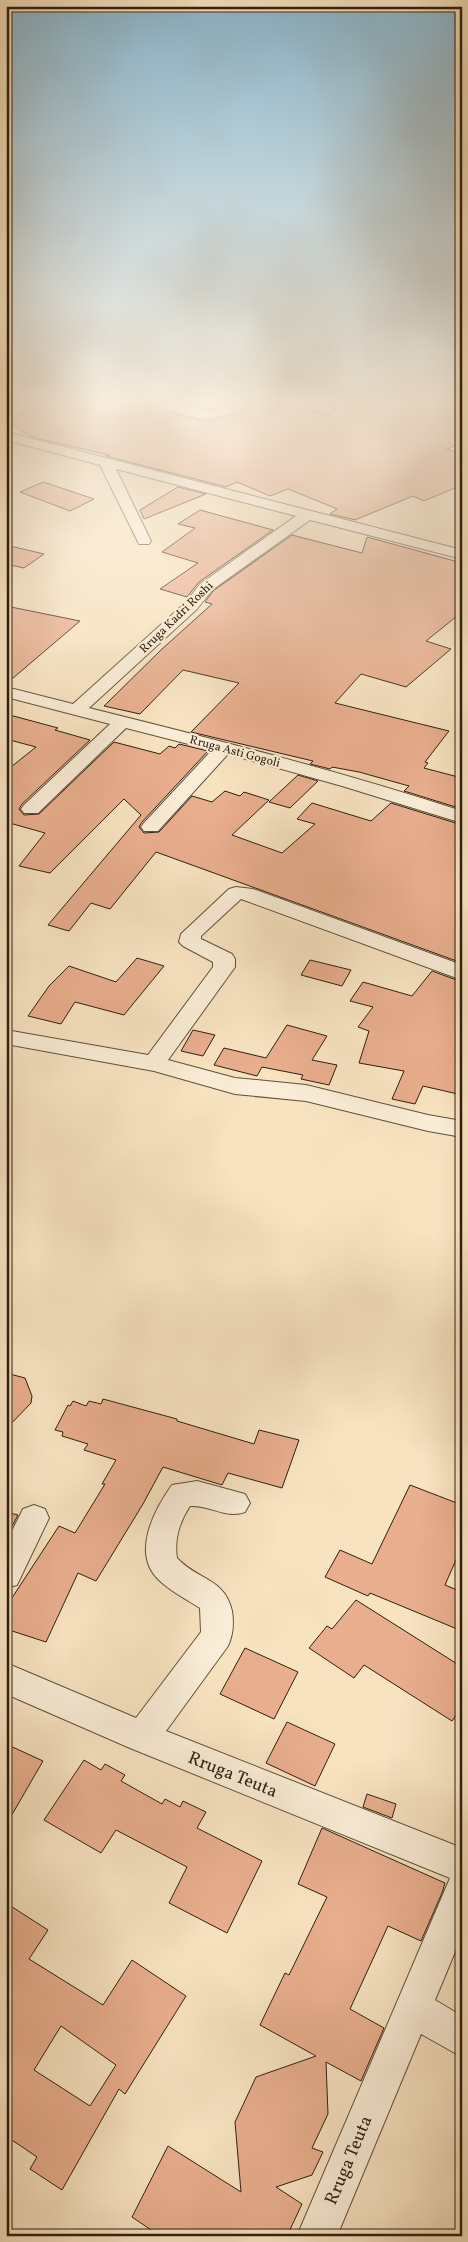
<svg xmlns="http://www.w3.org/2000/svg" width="468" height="2242" font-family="Vollkorn,serif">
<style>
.building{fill:#e9ae8e;stroke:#2f1f0f;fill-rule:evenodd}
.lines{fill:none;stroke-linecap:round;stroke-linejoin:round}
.minor-casing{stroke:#61503c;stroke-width:2}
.minor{fill:#faedd7;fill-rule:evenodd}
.labels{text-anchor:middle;stroke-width:4.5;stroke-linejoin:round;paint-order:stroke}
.far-street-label{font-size:12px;fill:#2f1f0f;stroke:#faedd7}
.near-street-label{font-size:18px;fill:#2f1f0f;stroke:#faedd7}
</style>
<rect width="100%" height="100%" fill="#f8e3c1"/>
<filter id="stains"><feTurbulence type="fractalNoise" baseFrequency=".004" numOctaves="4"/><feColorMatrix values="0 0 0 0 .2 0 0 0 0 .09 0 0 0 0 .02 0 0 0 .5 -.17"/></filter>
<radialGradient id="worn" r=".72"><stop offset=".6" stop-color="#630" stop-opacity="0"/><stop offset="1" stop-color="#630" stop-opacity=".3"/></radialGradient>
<path class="building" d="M6 401H143L146 406 202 421H212L245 411 247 405 241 401H283L286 406 327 415 335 410 334 405 320 401H462V443L447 449 462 455V485L424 501 413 496 355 520 330 514 337 509 288 489 270 496 237 482 226 487 106 456 109 455 35 438 10 424 17 422 11 419 22 415 6 409Z
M175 401H235L210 409Z
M43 482 94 499 70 511 20 492Z
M178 487 206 494 144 519 140 510Z
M200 510 273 530 199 582 187 597 160 589 198 563 162 552 195 528 178 524Z
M292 535 362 553 367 537 462 563V612L426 641 451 649 406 687 361 674 335 703 449 731 425 762 428 763 424 768 462 778V809L404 791 409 786 359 772 332 767 330 769 310 764 313 761 191 732 239 683 183 670 140 714 104 706 162 649 212 604 205 602 213 591Z
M6 545 44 554 24 568 6 564Z
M6 606 80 621 6 684Z
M6 714 58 728 55 730 90 740 22 804 19 809 24 815 39 814 114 742 160 754 169 746 175 748 179 744 208 751 142 822 139 827 144 833 159 832 192 796 212 802 225 791 240 796 244 792 269 800 232 835 282 853 315 824 297 819 312 803 371 821 391 803 462 825V963L156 852 110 909 91 903 69 931 48 925 141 815 124 799 50 873 19 866 45 833 6 822V771L36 747 6 739Z
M298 775 318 781 290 808 269 802Z
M137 958 164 966 124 1015 75 1002 61 1024 28 1016 49 986 69 966 116 982Z
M310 960 351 970 342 986 301 975Z
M432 971 462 982V1095L423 1086 415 1104 392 1099 404 1071 359 1063 369 1031 358 1027 373 1007 350 1001 363 982 412 996Z
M287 1025 327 1036 312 1060 337 1065 329 1085 301 1079 303 1075 262 1067 257 1076 214 1065 224 1048 266 1058Z
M193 1030 215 1035 203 1056 181 1051Z
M6 1373 25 1378 32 1396 31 1403 6 1429Z
M103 1399 177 1419V1421L254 1444 259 1430 299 1440 282 1488 228 1473 222 1485 163 1467 143 1504 96 1581 78 1573 46 1642 6 1629V1607L59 1526 75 1533 105 1484H102L116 1460 84 1450 88 1444 62 1436 63 1432 55 1430 68 1405 70 1406 73 1401 86 1406 89 1401 101 1404Z
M410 1485 462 1505V1546L445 1585 462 1592V1631L370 1593 368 1596 325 1577 340 1550 372 1564Z
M6 1512 18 1515 6 1538Z
M356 1600 462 1667V1707L452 1721 364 1665 354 1678 309 1648 327 1626 332 1629Z
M245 1648 298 1672 274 1719 220 1694Z
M287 1722 335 1744 315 1786 266 1763Z
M6 1744 43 1761 6 1825Z
M84 1760 101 1770 105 1764 125 1775 121 1781 162 1804 165 1799 180 1807 183 1801 206 1812 197 1828 262 1861 227 1933 169 1903 187 1867 116 1830 101 1853 44 1820Z
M367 1794 396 1804 392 1818 363 1807Z
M322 1828 445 1883 442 1893 421 1941 388 1926 350 2009 384 2028 361 2081 326 2062 328 2114 312 2148 323 2152 312 2175 276 2187 302 2204 287 2236H160L132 2217 168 2146 241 2192 235 2122 256 2077 316 2056 260 2025 285 1973 289 1975 327 1897 298 1884Z
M6 1903 48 1930 29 1959 103 2005 132 1960 186 1996 125 2094 119 2089 62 2190 30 2169 37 2157 6 2136ZM61 2026 116 2065 90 2106 34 2070Z"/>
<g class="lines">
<defs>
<path id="minor" d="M145 401H167L202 411H210L239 402 245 406 244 409 211 419H202L146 404Z
M285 401H310L332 406 333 409 327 413 286 404Z
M6 432 462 550V559L310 520 212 590 197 609 89 708C214 739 339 771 462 811V823L342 786 228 754 158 831H144L141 827 144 823 212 750 126 728 38 813H24L21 809 24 805 110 724 6 697V687L73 704 185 603 200 584 296 516 116 469 151 541 149 544H139L100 465 6 440Z
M236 887 253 889 462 965V980L241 899 201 936V939L232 954 235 959V967L168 1060 235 1078 306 1085 428 1115 462 1121V1137L428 1131 306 1101 235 1094 154 1071 6 1044V1030L148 1055 213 967V962L183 946 179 942 181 934 229 889Z
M197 1481 245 1494 250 1503 245 1512C226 1519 210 1505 190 1506 180 1521 174 1539 177 1558 197 1580 225 1578 232 1611 234 1624 233 1635 228 1646L166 1731 462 1848V1935L435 2000 462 2016V2057L421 2034 337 2236H297L450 1878 130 1748 6 1694V1663L136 1718 201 1632 200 1608C186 1599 170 1591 159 1580 131 1554 154 1510 172 1485Z
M34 1505 45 1509 49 1518 17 1585 6 1588V1543L23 1509Z"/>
</defs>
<use href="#minor" class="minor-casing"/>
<use href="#minor" class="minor"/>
</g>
<linearGradient id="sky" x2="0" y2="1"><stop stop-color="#8bb8d0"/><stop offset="0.56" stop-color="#fcf2e3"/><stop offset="1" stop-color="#fcf2e3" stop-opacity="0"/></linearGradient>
<rect width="468" height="715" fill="url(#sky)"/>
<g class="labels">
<g class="far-street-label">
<text transform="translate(176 617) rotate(-44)" y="4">Rruga Kadri Roshi</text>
<text transform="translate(235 751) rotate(15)" y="4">Rruga Asti Gogoli</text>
</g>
<g class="near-street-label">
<text transform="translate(233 1774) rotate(22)" y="6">Rruga Teuta</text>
<text transform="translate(348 2160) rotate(-67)" y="6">Rruga Teuta</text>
</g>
</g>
<rect width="468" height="2242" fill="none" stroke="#f8e3c1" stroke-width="25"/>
<rect x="8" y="8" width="453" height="2227" fill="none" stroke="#2f1f0f" stroke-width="2.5"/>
<rect x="12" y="12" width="443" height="2217" fill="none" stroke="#2f1f0f"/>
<rect width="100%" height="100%" filter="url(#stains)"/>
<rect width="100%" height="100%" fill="url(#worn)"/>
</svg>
